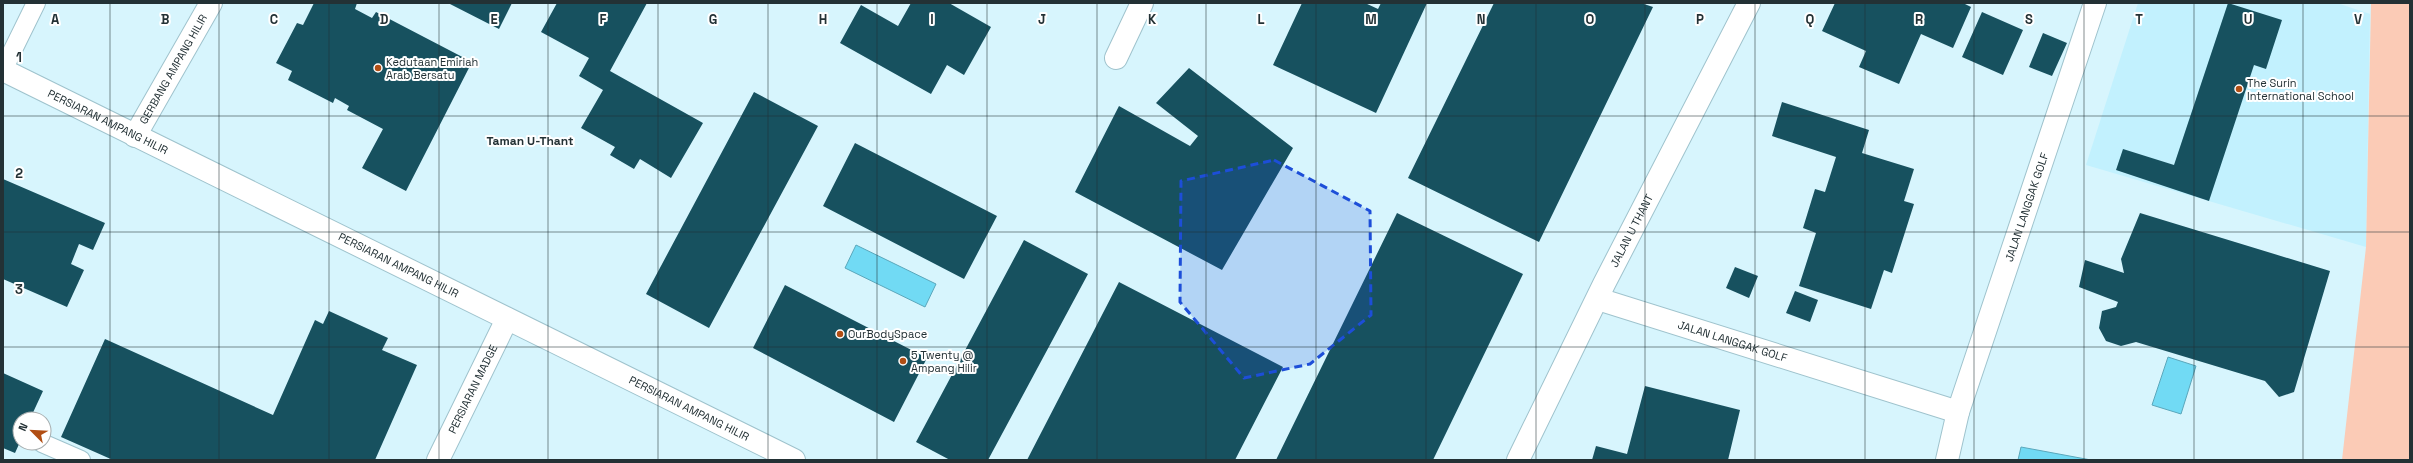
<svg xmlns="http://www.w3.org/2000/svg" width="2413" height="463" font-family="'Space Grotesk',sans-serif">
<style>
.built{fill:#c2f1fe}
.green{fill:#fbcbb6}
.water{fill:#71daf4;stroke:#5aa7bb}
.building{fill:#17515f}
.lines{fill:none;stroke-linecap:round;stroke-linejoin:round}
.lane-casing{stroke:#9fc3cd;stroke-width:20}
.street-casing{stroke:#9fc3cd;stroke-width:24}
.secondary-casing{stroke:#9fc3cd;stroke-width:24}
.lane{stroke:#fff;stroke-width:18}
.street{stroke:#fff;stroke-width:22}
.secondary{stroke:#fff;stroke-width:22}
.marked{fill:#1d4ed8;fill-opacity:0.2;stroke:#1d4ed8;stroke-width:3;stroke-dasharray:8 5;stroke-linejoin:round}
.grid{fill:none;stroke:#233135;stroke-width:1;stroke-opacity:0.55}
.poi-dot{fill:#b14e14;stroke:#fff;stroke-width:1.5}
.labels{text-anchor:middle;stroke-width:4;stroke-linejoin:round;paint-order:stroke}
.poi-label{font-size:11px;fill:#233135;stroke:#fff;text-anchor:start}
.street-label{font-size:11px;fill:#233135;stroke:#fff}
.neighbourhood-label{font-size:12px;font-weight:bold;fill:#233135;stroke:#fff}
.grid-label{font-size:13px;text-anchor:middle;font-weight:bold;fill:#233135;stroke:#fff;stroke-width:4;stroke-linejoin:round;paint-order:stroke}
</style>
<rect width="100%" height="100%" fill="#d7f5fd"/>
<path class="built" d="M2138 3H2337L2370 14 2366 247 2086 165Z"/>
<path class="green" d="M2371 3H2410V460H2342L2366 247Z"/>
<path class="water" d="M856 245 936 284 925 307 845 268Z
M2168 357 2196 366 2181 414 2152 405Z
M2021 447 2091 460H2018Z"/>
<path class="building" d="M314 3H357L355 9 372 18 376 12 472 62 406 191 362 168 383 129 347 110 349 106 335 98 333 103 288 80 292 71 276 63 297 23 303 25Z
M448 3H512L499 29Z
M557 3H647L610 71 703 123 671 178 640 159 634 169 610 155 615 147 581 128 603 90 579 76 589 58 541 32Z
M911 3H949L991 27 964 75 947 65 931 94 840 43 861 5 898 26Z
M1302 3H1365L1378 9 1381 3H1427L1376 113 1273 65Z
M1494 3H1641L1653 7 1539 242 1408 178Z
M1835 3H1963L1971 7 1953 48 1921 34 1899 84 1859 67 1866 51 1822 31Z
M2228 3 2282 20 2266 69 2254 65 2209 201 2116 170 2123 149 2174 165Z
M1982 12 2023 30 2003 75 1962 57Z
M2043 33 2067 43 2052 76 2029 67Z
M1189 68 1293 148 1222 270 1075 192 1119 106 1190 146 1198 136 1156 103Z
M754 92 818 126 709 328 646 294Z
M1782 102 1869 130 1862 153 1914 169 1904 201 1914 204 1892 273 1884 270 1871 309 1799 286 1816 233 1803 228 1815 189 1825 192 1836 157 1772 136Z
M855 143 997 216 964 279 823 206Z
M3 179 105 223 93 250 79 244 71 264 84 270 67 307 3 279Z
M1397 213 1523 274 1433 460H1276Z
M2140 213 2330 271 2294 392 2279 397 2265 381 2136 342 2121 346 2106 341 2099 328 2102 311 2116 307 2118 302 2079 287 2085 260 2124 273 2121 259Z
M1024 240 1088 274 988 460H950L916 442Z
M1735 267 1758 276 1749 298 1726 288Z
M1119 282 1283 367 1235 460H1027Z
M785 285 927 358 894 422 753 348Z
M1795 291 1818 300 1810 322 1786 313Z
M329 311 388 338 382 350 417 365 375 460H113L61 437 105 339 273 415 315 320 323 324Z
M3 373 43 391 30 419H20V442L15 453 3 448Z
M1645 386 1740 410 1728 460H1592L1596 446 1627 454Z"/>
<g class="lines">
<defs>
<path id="lane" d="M3 70 36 3
M42 443 81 460"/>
<g id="street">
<path d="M1116 58 1142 3"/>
<path id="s1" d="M135 136 211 3"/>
<path id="s2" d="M1598 299 1958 412 1947 460"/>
<path id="s3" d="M1958 412 2095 3"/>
<path id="s4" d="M438 460 507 319"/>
<path id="s5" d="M1518 460 1604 284 1749 3"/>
</g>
<g id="secondary">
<path id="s6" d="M3 70 794 460"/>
</g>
</defs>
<use href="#lane" class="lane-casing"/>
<use href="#street" class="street-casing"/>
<use href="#secondary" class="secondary-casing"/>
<use href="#lane" class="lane"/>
<use href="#street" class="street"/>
<use href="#secondary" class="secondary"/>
</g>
<path class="marked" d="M1274 160 1370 211 1371 315 1310 364 1244 378 1180 302 1181 181Z"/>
<path class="grid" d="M110 3V460M219 3V460M329 3V460M439 3V460M548 3V460M658 3V460M768 3V460M877 3V460M987 3V460M1097 3V460M1206 3V460M1316 3V460M1426 3V460M1536 3V460M1645 3V460M1755 3V460M1865 3V460M1974 3V460M2084 3V460M2194 3V460M2303 3V460M3 116H2410M3 232H2410M3 347H2410"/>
<g class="poi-dot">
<circle cx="378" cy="68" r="4"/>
<circle cx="2239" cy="89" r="4"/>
<circle cx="840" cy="334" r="4"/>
<circle cx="903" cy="361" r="4"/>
</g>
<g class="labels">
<g class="poi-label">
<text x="386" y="66">Kedutaan Emiriah<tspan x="386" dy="13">Arab Bersatu</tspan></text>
<text x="2247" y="87">The Surin<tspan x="2247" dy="13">International School</tspan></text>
<text x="848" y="338">OurBodySpace</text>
<text x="911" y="359">5 Twenty @<tspan x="911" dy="13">Ampang Hilir</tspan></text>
</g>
<g class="street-label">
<text dy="4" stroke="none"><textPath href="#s1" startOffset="77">GERBANG AMPANG HILIR</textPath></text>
<text dy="4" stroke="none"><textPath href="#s6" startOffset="117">PERSIARAN AMPANG HILIR</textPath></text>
<text dy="4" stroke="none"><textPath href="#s3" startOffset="216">JALAN LANGGAK GOLF</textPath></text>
<text dy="4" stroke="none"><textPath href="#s5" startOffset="256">JALAN U THANT</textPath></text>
<text dy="4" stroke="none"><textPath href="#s6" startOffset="441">PERSIARAN AMPANG HILIR</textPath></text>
<text dy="4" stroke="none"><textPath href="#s2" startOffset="141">JALAN LANGGAK GOLF</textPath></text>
<text dy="4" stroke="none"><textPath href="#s4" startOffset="79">PERSIARAN MADGE</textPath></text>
<text dy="4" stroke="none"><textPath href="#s6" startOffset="765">PERSIARAN AMPANG HILIR</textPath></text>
</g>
<g class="neighbourhood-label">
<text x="530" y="145">Taman U-Thant</text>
</g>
</g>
<g class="grid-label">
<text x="55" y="24">A</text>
<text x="165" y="24">B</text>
<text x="274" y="24">C</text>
<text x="384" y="24">D</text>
<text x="494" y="24">E</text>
<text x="603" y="24">F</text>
<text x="713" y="24">G</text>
<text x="823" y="24">H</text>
<text x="932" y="24">I</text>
<text x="1042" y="24">J</text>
<text x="1152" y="24">K</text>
<text x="1261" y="24">L</text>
<text x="1371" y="24">M</text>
<text x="1481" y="24">N</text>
<text x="1590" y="24">O</text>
<text x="1700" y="24">P</text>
<text x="1810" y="24">Q</text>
<text x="1919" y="24">R</text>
<text x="2029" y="24">S</text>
<text x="2139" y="24">T</text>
<text x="2248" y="24">U</text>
<text x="2358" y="24">V</text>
<text x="19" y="62">1</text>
<text x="19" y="178">2</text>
<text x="19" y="294">3</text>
</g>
<rect width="2413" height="463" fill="none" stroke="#233135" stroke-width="8"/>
<g transform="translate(32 431) rotate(294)"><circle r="19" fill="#ffffff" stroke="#a7adae"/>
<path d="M0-3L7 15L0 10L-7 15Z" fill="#b14e14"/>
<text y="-6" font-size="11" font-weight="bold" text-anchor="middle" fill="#233135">N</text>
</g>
</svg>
